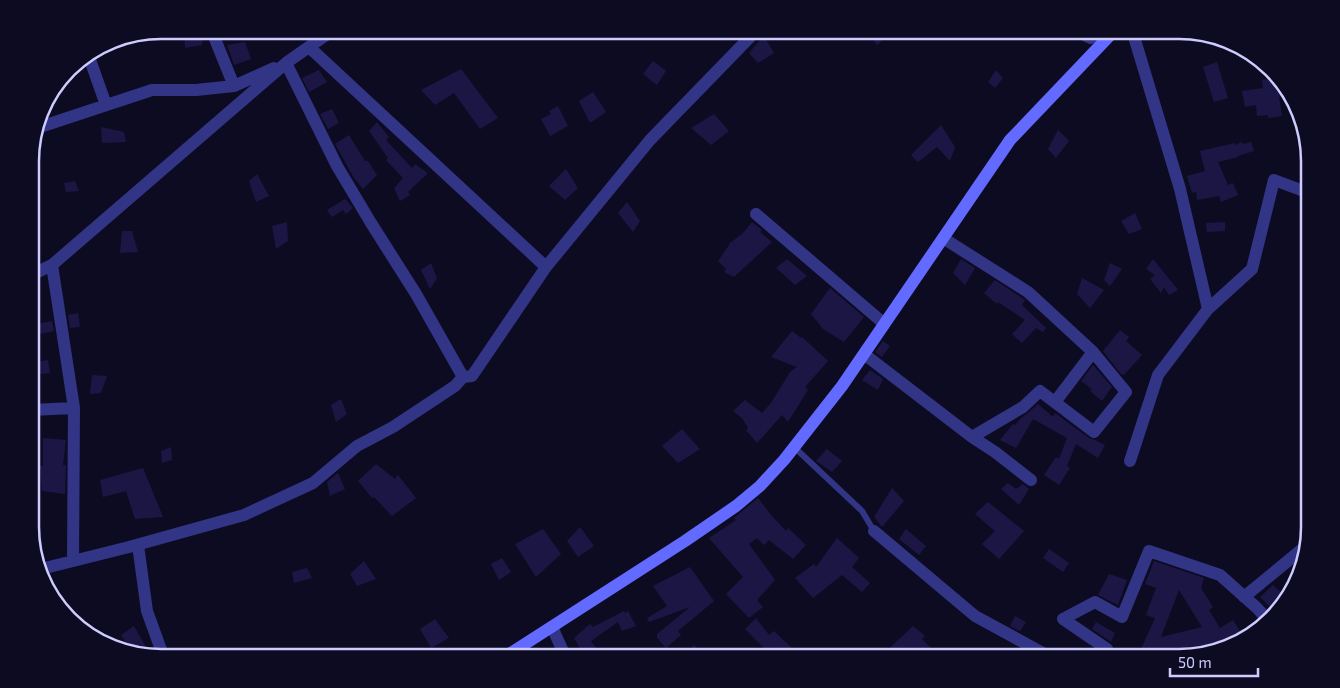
<svg xmlns="http://www.w3.org/2000/svg" width="1340" height="688" font-family="'Exo 2',sans-serif">
<style>
.building{fill:#1c1645;fill-rule:evenodd}
.lines{fill:none;stroke-linecap:round;stroke-linejoin:round}
.lane{stroke:#323585;stroke-width:6}
.street{stroke:#323585;stroke-width:12}
.secondary{stroke:#636aff;stroke-width:12}
.rim{fill:none;stroke:#ceccff;stroke-width:2.5}
</style>
<rect width="100%" height="100%" fill="#0d0b22"/>
<path class="building" d="M204 30 202 45 185 48 184 32Z
M866 30H878L884 39 877 45Z
M764 36 774 53 758 63 749 53 760 40Z
M245 42 251 59 234 65 227 45Z
M653 61 666 71 657 85 643 74Z
M1217 62 1228 98 1214 102 1203 67Z
M461 69 498 118 480 129 454 93 435 105 421 90Z
M319 70 327 82 309 92 302 78Z
M996 70 1003 78 995 88 988 82Z
M1276 78 1278 80 1280 97H1279L1282 116 1268 118V115L1257 116 1256 105 1245 107 1242 91 1263 88 1262 80Z
M593 92 606 112 590 123 579 101Z
M558 106 568 126 550 136 541 119 551 114 549 111Z
M332 109 339 123 328 129 320 114Z
M714 114 729 131 711 145 691 128Z
M377 122 389 137 386 140 412 168 415 164 428 173 408 192 410 195 400 201 394 188 403 178 386 160 388 158 369 131Z
M941 125 955 147 950 161 937 147 918 162 911 155Z
M101 127 124 132 126 142 102 143Z
M1058 130 1069 141 1056 158 1048 149Z
M349 135 365 161H368L377 175 363 189 354 178 335 144Z
M1242 142 1243 144 1251 142 1254 151 1238 156V157L1218 162 1228 185 1233 183 1238 195 1221 202 1219 196 1197 200 1196 192 1192 193 1187 176 1205 171 1200 151 1235 143V145Z
M566 169 578 188 565 200 549 186Z
M257 174 269 196 256 202 249 181Z
M75 181 79 191 66 192 64 183Z
M345 199 353 208 346 214 343 210 332 217 327 210Z
M627 202 640 221 633 232 618 213Z
M1135 213 1142 229 1129 234 1121 221Z
M287 222 288 241 276 249 272 226Z
M752 222 762 230 760 232 772 242 734 277 724 272 726 269 718 261 729 245V244L743 233Z
M1225 222V231L1207 232 1206 223Z
M122 231H132L138 252 120 253Z
M787 259 807 276 795 285 776 268Z
M961 259 975 268 965 285 953 273Z
M1153 259 1178 290 1169 295 1164 287 1161 293 1150 279 1155 275 1146 269Z
M431 263 437 278 430 289 421 270Z
M1110 263 1122 269 1110 286 1104 280Z
M1082 278 1104 290 1090 308 1077 294Z
M995 280 1025 300 1022 305 1046 328 1043 332 1036 328 1022 343 1012 334 1025 320 998 302 997 304 984 293Z
M830 288 864 317 844 342 823 329 811 314Z
M78 313 80 327 70 328 68 315Z
M52 321 54 331 31 336V325Z
M1120 330 1129 337 1126 341 1142 355 1124 375 1121 374 1103 351Z
M792 331 801 338 802 337 828 361 805 387 808 390 788 422 782 415 757 443 746 430 748 428 742 418 733 411 745 400 762 413 771 403 790 372 797 367 771 357Z
M883 341 890 346 882 357 875 352Z
M48 360 50 373 31 375V363Z
M1093 365 1112 387 1102 401 1090 391 1092 389 1081 381Z
M870 370 883 379 878 390 862 380Z
M92 375 107 376 101 393 90 394Z
M341 399 347 414 336 422 331 405Z
M1038 404 1053 417 1055 413 1089 438 1095 440 1105 445 1098 458 1076 444 1067 466 1070 468 1059 485 1044 475 1056 457 1059 459 1067 438 1033 419 1016 448 1000 440 1013 424 1015 425 1021 418 1028 413Z
M682 429 700 449 678 463 662 446Z
M43 438 66 440 63 465H66L65 494 42 491 40 466H43Z
M171 447 172 460 162 463 161 451Z
M827 449 842 461 832 472 816 461Z
M376 464 395 479 398 475 416 498 392 516 374 497 372 498 358 481Z
M143 468 163 517 135 519 126 491 103 497 100 480Z
M338 473 345 489 330 496 327 482Z
M1008 483 1016 489 1023 484 1029 489 1019 505 1001 489Z
M892 488 904 501 882 527 874 517Z
M758 498 771 515 786 531 788 528 806 545 793 559 769 540 764 545 757 538 749 544 775 580 757 600 763 607 749 618 726 594 743 577 709 538 736 520 734 518Z
M988 502 1024 531 999 559 982 544 995 531 975 514Z
M580 527 594 546 578 557 567 541Z
M543 529 561 554 536 577 515 544Z
M906 529 926 546 919 555 899 539Z
M837 538 859 558 852 567 870 583 862 592 842 575 813 598 795 578 814 564 816 567Z
M1049 549 1069 563 1063 572 1043 558Z
M502 558 511 572 499 580 491 564Z
M364 561 376 579 357 586 350 574Z
M1154 561 1204 578 1201 588 1213 607 1209 610 1220 628 1233 620 1240 631 1243 629 1248 637 1187 658H1137L1155 618 1146 615 1156 588 1145 584ZM1179 590 1202 627 1161 637Z
M690 567 714 601 678 631 681 635 666 648 657 638V634L690 607 649 622 647 618 667 606 653 586Z
M307 568 312 578 294 583 292 572Z
M1109 574 1127 580 1118 605 1098 595Z
M1273 585 1286 597 1273 610 1260 597Z
M624 611 625 613 628 611 636 626 622 631 618 622 591 641 599 652 594 658H581L577 653 581 650 574 638 590 624 593 627Z
M1015 616 1026 622 1020 631 1010 626Z
M756 618 769 635 774 631 802 658H774L745 629Z
M435 619 449 638 431 648 420 629Z
M1096 622 1115 633 1111 642 1092 629Z
M134 626 147 649 140 653 131 651 121 635Z
M913 626 925 636 922 639 941 658H879Z
M694 645 707 658H680Z"/>
<g class="lines">
<path class="lane" d="M794 447 862 511 874 531"/>
<path class="street" d="M213 30 215 39 234 86
M1074 30 1091 38 1111 30
M309 47 546 267
M88 54 106 105
M286 63 337 166 371 223 416 294 463 377
M37 128 152 90H196L234 86 274 68
M756 214 881 321 883 326
M943 238 1028 292 1093 352
M52 265 74 408 73 561
M31 275 52 265 286 63 333 30
M1208 309 1252 269 1274 180 1309 193
M864 354 972 437 995 452 1031 480
M31 410 74 408
M972 437 1023 407 1040 391 1094 432 1126 392 1093 352 1055 402
M1130 461 1158 375 1208 309 1180 189 1132 30
M874 531 975 616 1052 658
M138 545 147 611 164 658
M41 569 129 547 244 515 313 483 357 446 393 427 455 386 463 377 472 376 546 267 650 140 752 35 759 30
M1244 597 1306 546
M552 627 566 658
M1102 658 1107 649 1063 619 1095 602 1122 617 1149 551 1220 575 1257 608 1267 619"/>
<path class="secondary" d="M503 658 685 541 736 506 760 486 784 460 842 386 1010 140 1115 30"/>
</g>
<path d="M0 0H1340V688H0ZM161 39H1179A122 122 0 0 1 1301 161V527A122 122 0 0 1 1179 649H161A122 122 0 0 1 39 527V161A122 122 0 0 1 161 39Z" fill="#0d0b22" fill-rule="evenodd"/>
<path class="rim" d="M161 39H1179A122 122 0 0 1 1301 161V527A122 122 0 0 1 1179 649H161A122 122 0 0 1 39 527V161A122 122 0 0 1 161 39Z"/>
<path d="M1170 668v8h88v-8" fill="none" stroke="#ceccff" stroke-width="2.5"/>
<text x="1178" y="668" font-size="15" fill="#ceccff" stroke="#0d0b22" stroke-width="4" paint-order="stroke">50 m</text>
</svg>
